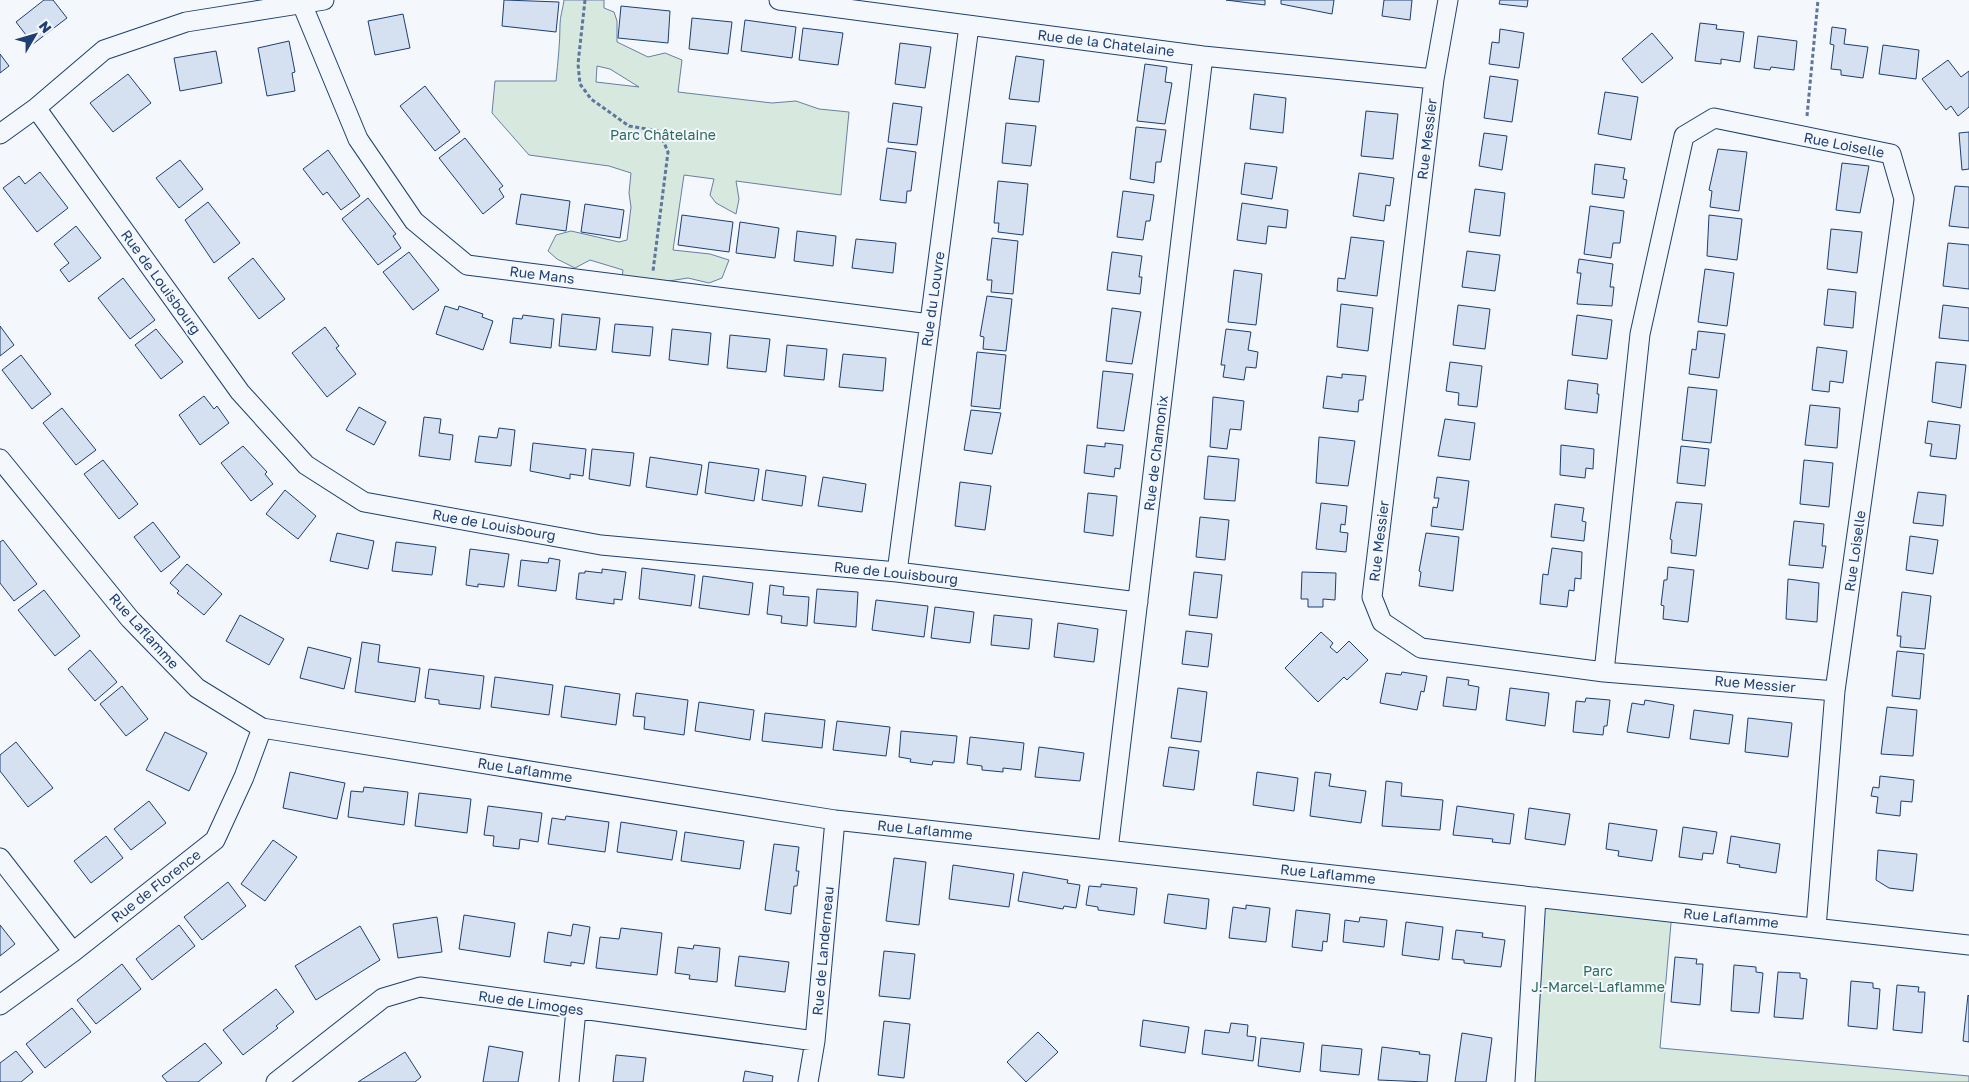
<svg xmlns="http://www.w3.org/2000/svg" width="1969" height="1082" font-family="'Golos Text',sans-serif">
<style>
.green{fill:#d7e8df;stroke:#687fa3;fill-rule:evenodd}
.building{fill:#d5e0f0;stroke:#1d3f73}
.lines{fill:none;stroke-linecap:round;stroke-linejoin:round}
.street-casing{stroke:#1d3f73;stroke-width:21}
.path{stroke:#5e769c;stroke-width:3;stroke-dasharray:4 2.5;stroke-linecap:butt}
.street{stroke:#f4f7fb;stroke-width:19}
.labels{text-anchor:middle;stroke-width:4;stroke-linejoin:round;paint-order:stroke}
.street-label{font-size:14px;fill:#1d3f73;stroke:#f4f7fb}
.park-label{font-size:14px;fill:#2c6c60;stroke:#f4f7fb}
</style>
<rect width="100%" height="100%" fill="#f4f7fb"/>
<path class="green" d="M564 0H604V8L614 12 617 21V42L648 57 665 53 682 60 678 92 772 103 796 101 819 109 849 112 841 195 736 181 739 199 736 214 716 203 710 195 714 179 684 175 673 250 710 254 729 260 722 278 709 283 688 278 669 281 668 291 621 285 623 270 590 260 575 268 557 259 548 251 556 235 571 231 619 242 627 240 631 207 629 193 631 173 609 166 529 155 492 113 495 81H556C558 61 560 43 560 24 560 17 563 8 564 0ZM597 66 610 69 639 87 596 82Z
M1536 897 1672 912 1660 1048 1969 1076V1082H1525Z"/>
<path class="building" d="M44 0H53L67 18 33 44 16 22Z
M504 0 559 2 556 32 502 26Z
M1226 0H1265V5Z
M1281 0H1334L1332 14 1281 4Z
M1384 0H1412L1410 20 1382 16Z
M1500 0H1528L1527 7 1499 4Z
M621 6 670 11 668 43 618 38Z
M403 14 410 48 375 55 368 21Z
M692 18 732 22 728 54 689 49Z
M745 20 796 27 792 58 741 51Z
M1700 23 1717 25 1716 29 1744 32 1740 62 1721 59V64L1695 61Z
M1832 27 1846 29 1844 44 1868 47 1863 78 1841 75V70L1831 69 1834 45 1830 44Z
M803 28 843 33 838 65 799 60Z
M1500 29 1524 33 1519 68 1489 64 1492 42 1499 43Z
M1652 33 1673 58 1642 83 1622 59Z
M1758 36 1797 41 1794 70 1771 67 1770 70 1754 68Z
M289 41 295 72 292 73 295 91 267 96 258 48Z
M900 43 931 47 925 88 895 84Z
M1883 45 1919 50 1916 79 1879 74Z
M216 51 222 83 180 91 174 58Z
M0 54 9 66 0 73Z
M1016 56 1044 60 1039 102 1009 99Z
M1948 60 1961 77 1969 71V107L1958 116 1951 106 1946 110 1922 79Z
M1145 64 1167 67 1165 82 1172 83 1165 124 1137 121Z
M128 74 151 103 113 132 90 103Z
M1490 76 1518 80 1512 122 1484 118Z
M425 86 460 132 435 151 400 106Z
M1605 92 1638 97 1631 140 1598 134Z
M1254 94 1286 98 1283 133 1250 129Z
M893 103 922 107 917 145 888 142Z
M1366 111 1398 114 1393 159 1361 156Z
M1006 123 1036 126 1031 166 1002 163Z
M1136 127 1166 130 1161 162H1156L1154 183 1130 179Z
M1969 132V169L1962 170 1959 133Z
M1484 133 1507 136 1502 170 1479 166Z
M465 138 503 186 499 189 504 197 483 214 439 158Z
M887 148 916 152 911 191H907L906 203 880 200Z
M1718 149 1747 152 1739 211 1710 207 1712 191 1709 190Z
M328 150 360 196 341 210 327 192 323 195 303 169Z
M180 160 203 189 179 208 156 178Z
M1245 163 1277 167 1272 199 1241 194Z
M1842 163 1869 166 1860 213 1836 210Z
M1595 164 1625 168 1623 179 1627 180 1624 198 1592 194Z
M40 172 68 208 37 232 3 188 19 176 25 184Z
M1359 173 1394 178 1390 206 1386 205 1384 221 1353 216Z
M998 181 1028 184 1023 235 998 232 999 223H994Z
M1955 186 1969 187V228L1949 226Z
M1475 189 1505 193 1500 236 1469 232Z
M1123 191 1154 195 1150 221H1146L1143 240 1117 237Z
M521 194 570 201 566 231 516 224Z
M368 198 396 234 393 236 401 248 378 265 342 219Z
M208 202 240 243 214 263 185 220Z
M1242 203 1288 210 1286 228 1268 226 1266 244 1237 240Z
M585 204 624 210 620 238 581 232Z
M1590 206 1624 211 1620 243H1613L1611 258 1584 254Z
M682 215 733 222 729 252 678 245Z
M1709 215 1742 219 1737 260 1707 256Z
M740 222 779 228 775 258 736 253Z
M76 226 101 258 69 282 60 270 69 263 54 244Z
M1831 229 1862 232 1857 273 1827 269Z
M797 231 836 236 833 266 794 261Z
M1351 237 1384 241 1377 296 1337 291 1338 278 1345 279Z
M992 238 1018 241 1013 294 991 292 992 280H987Z
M856 239 896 243 893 273 852 268Z
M1948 243 1969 245V289L1943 286Z
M1467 251 1500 255 1495 291 1462 287Z
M409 252 439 290 413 310 383 272Z
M1112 252 1142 256 1139 277H1142L1140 294 1107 290Z
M253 258 285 299 259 319 228 278Z
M1579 259 1613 264 1610 287H1614L1612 306 1577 304 1581 273H1577Z
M1705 269 1734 273 1727 326 1698 322Z
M1234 270 1262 274 1256 325 1228 322Z
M123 278 155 320 130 339 98 298Z
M1828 289 1856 292 1853 328 1824 325Z
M987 296 1012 299 1006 351 983 349 984 337 980 336Z
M1341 304 1373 308 1368 351 1337 347Z
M1458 305 1490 309 1485 349 1453 345Z
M1943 305 1969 308V341L1939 338Z
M445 306 458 310 459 306 483 314 482 317 493 321 483 350 436 334Z
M1112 308 1141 312 1132 364 1106 361Z
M562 314 600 318 596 350 559 346Z
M523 315 554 319 551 348 510 343 513 318 522 319Z
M1577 315 1612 320 1607 359 1572 355Z
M615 324 653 327 650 356 612 352Z
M0 326 14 345 0 356Z
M325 327 339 346 336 348 356 374 327 397 292 353Z
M156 329 183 362 161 379 135 345Z
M672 329 711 333 708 365 669 360Z
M1226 329 1251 332 1248 350 1258 352 1256 368 1246 367 1244 380 1223 377 1225 365H1221Z
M1698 331 1725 334 1719 378 1689 374 1692 349 1696 350Z
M730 335 770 339 766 372 727 368Z
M787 345 827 349 824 380 784 376Z
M1817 347 1847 351 1843 383 1830 381 1829 392 1812 390Z
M977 352 1006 355 1000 409 971 406Z
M843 354 886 358 883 391 839 387Z
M21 355 51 394 32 409 2 370Z
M1450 362 1482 366 1477 407 1458 405 1459 393 1446 391Z
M1936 362 1966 365 1961 408 1932 402Z
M1103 371 1133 374 1124 431 1097 428Z
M1342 374 1366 376 1363 400H1359L1358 412 1323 408 1327 376 1342 378Z
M1568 380 1598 384 1597 394H1599L1597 413 1565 409Z
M1688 387 1717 390 1711 443 1682 440Z
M204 396 214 409 217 406 229 423 200 445 179 415Z
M1213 397 1244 401 1241 430 1230 429 1227 449 1210 447Z
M1810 405 1840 408 1837 448 1805 445Z
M359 407 386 422 374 445 346 430Z
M62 408 96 450 76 465 43 423Z
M971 410 1001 413 992 454 964 450Z
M424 417 441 419 439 433 453 435 450 460 419 456Z
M1445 419 1475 423 1470 460 1438 456Z
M1928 421 1960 425 1956 459 1930 456 1932 444 1925 443Z
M499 428 515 430 511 466 475 462 479 436 497 438Z
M1319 437 1355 441 1348 486 1316 483Z
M533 443 586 449 583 476 570 474V479L530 471Z
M1105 443 1123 445 1120 469 1115 468 1114 477 1084 473 1087 445 1105 447Z
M1561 445 1594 449 1593 469 1586 468 1585 478 1560 475Z
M243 446 267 472 265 474 273 484 251 501 221 463Z
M1681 446 1709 449 1705 486 1677 483Z
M592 449 634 453 630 486 589 479Z
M1208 456 1239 459 1235 501 1204 499Z
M650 457 702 465 697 495 646 487Z
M103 460 138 504 119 519 84 474Z
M1804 460 1833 463 1829 507 1800 504Z
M709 462 759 469 754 501 705 493Z
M766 470 806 476 802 506 762 500Z
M823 477 866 484 862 512 818 506Z
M1437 477 1469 481 1463 530 1431 526 1433 507 1437 508 1439 498H1434Z
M960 482 991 486 985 530 955 526Z
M285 490 316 516 298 539 266 514Z
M1918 492 1946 495 1943 526 1913 523Z
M1088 493 1117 496 1113 536 1084 532Z
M1676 502 1702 504 1696 556 1671 553 1672 540 1670 539Z
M1321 503 1347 506 1345 525 1341 524 1340 532 1348 533 1346 552 1316 549Z
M1555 504 1584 508 1582 521 1586 522 1584 541 1551 537Z
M1200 517 1229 520 1225 560 1196 557Z
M1794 521 1824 524 1822 546H1826L1823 568 1789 565Z
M153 522 180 557 161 572 134 537Z
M337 533 374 541 368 569 330 561Z
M1426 533 1459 537 1453 591 1419 586 1421 572 1419 571Z
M1910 536 1938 540 1933 574 1906 570Z
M3 540 37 584 14 601 0 583V542Z
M396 542 436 547 432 575 392 571Z
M1552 548 1582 552 1581 579 1575 578 1574 591 1569 590 1567 607 1540 604 1543 574 1548 575Z
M470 549 509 554 504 587 478 584V587L466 585Z
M549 558 560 560 556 591 518 586 521 560 548 563Z
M187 564 222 594 204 615 177 593 179 591 170 583Z
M1668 567 1694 570 1688 622 1663 619 1664 606 1661 605 1664 580H1667Z
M642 568 695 575 691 606 639 599Z
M602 569 626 572 622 600 614 599V604L576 599 579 573H585V571L602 573Z
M1194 572 1222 575 1217 618 1189 615Z
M1302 572 1336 573 1335 600 1323 599V607H1308V599H1301Z
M703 576 753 583 749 615 699 608Z
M1788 579 1819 583 1817 622 1786 619Z
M770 585 784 587 783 595 809 597 807 626 781 623 782 616 767 614Z
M817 589 858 592 856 627 814 623Z
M44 590 80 636 55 656 18 610Z
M1902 592 1931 596 1925 649 1900 647 1901 636H1897Z
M876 600 928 606 924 637 872 630Z
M935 607 974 612 970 643 931 638Z
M240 615 284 639 269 665 226 641Z
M994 615 1032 619 1029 649 991 645Z
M1058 623 1098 629 1094 662 1054 657Z
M1186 631 1212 634 1208 667 1182 664Z
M1321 632 1333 643 1330 647 1337 653 1349 641 1368 660 1347 680 1344 677 1318 702 1285 668Z
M362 642 380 645 378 662 420 668 415 702 355 692Z
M308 647 351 658 344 689 300 678Z
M90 650 117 682 95 701 68 669Z
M1897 651 1924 654 1920 699 1892 696Z
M429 669 484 676 480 709 439 704V700L425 698Z
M1402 672 1427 676 1424 692 1421 691 1417 710 1380 703 1386 673 1401 675Z
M495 677 553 685 549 715 491 707Z
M1447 677 1469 680 1468 685 1479 687 1476 710 1443 706Z
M122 686 148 719 126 736 100 704Z
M565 686 620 694 616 725 561 717Z
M1178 688 1207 692 1201 742 1171 738Z
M1510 688 1549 693 1545 726 1506 720Z
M636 693 688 700 684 735 644 729 645 717 633 716Z
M1586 698 1610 700 1607 726H1604L1603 735 1573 732 1576 701 1585 702Z
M1645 700 1674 705 1669 738 1627 732 1632 703 1644 705Z
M699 702 754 710 750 740 695 731Z
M1887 707 1917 710 1913 756 1881 754Z
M1694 710 1733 715 1729 744 1690 739Z
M765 713 825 720 822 748 762 741Z
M1748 718 1792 723 1788 757 1745 752Z
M837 721 890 727 886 756 833 750Z
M901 731 957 736 954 763 933 761 932 765 910 762 911 759 899 757Z
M165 732 207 753 189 791 146 770Z
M970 737 1024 743 1021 770 1003 768V772L982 770V766L967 764Z
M16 742 53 788 28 807 0 771V755Z
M1039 747 1084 753 1080 781 1035 777Z
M1169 747 1199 751 1194 790 1163 786Z
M290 772 345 783 337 819 283 808Z
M1257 772 1298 778 1294 811 1253 805Z
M1315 772 1331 774 1329 786 1366 791 1361 823 1310 816Z
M1880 776 1914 780 1912 802 1901 801 1900 816 1876 813 1878 797 1871 796 1873 787 1879 788Z
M1386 781 1402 783 1401 796 1443 800 1440 830 1382 826Z
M364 787 408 792 404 825 348 817 351 791 363 792Z
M419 793 471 799 467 833 415 826Z
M149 801 166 823 131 850 114 829Z
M488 806 542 813 538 842 520 839 519 849 493 846 494 836 484 835Z
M1457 806 1514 814 1510 844 1492 842 1493 839 1453 835Z
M1529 808 1570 814 1565 845 1525 839Z
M566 816 609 822 605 852 548 844 552 818 565 820Z
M621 822 677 831 672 860 617 852Z
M1609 823 1657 830 1652 861 1618 856 1619 851 1606 849Z
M1683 827 1717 832 1713 854 1703 853 1702 860 1679 857Z
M685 832 744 841 740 869 681 861Z
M106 836 123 858 91 883 74 861Z
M1731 836 1780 844 1776 873 1739 867 1740 865 1727 863Z
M273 840 297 857 265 901 241 884Z
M774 844 799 847 796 871H799L797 886H794L791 914 765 910Z
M1878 850 1917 854 1913 891 1889 888 1876 880Z
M894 858 926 862 919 925 886 921Z
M953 865 1014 874 1009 907 949 899Z
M1023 872 1068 880 1067 883 1080 885 1076 908 1064 906 1063 909 1018 901Z
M228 882 246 906 202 940 184 917Z
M1101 884 1137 888 1134 915 1098 910V907L1086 905 1089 886 1101 887Z
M1168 894 1209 899 1206 929 1164 923Z
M1246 905 1270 908 1266 942 1229 938 1233 907 1246 909Z
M1296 910 1330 914 1327 942 1323 941 1322 951 1292 947Z
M464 915 515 923 510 957 459 949Z
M437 917 442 952 398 958 393 924Z
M1360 917 1387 920 1384 947 1343 942 1345 920 1359 922Z
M1406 922 1443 927 1439 960 1402 955Z
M573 924 590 927 584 964 571 962V966L544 962 548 932 571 936Z
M0 925 15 944 0 956Z
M179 925 195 946 152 980 136 959Z
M360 926 380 960 316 1000 295 966Z
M621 928 662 933 657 975 596 968 600 937 619 939Z
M1456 930 1483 933 1482 937 1505 940 1501 967 1464 963V960L1452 959Z
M694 945 720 948 717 982 689 979 690 975 675 973 678 947 693 949Z
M884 951 915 954 910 999 879 996Z
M739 956 789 962 785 992 735 986Z
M1675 957 1697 959 1696 964H1703L1700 1005 1671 1002Z
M122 964 141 989 96 1024 77 1000Z
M1734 965 1756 967V972L1763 973 1759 1013 1731 1011Z
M1778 972 1800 973V978L1807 979 1803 1019 1774 1017Z
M1851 981 1873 983V988L1880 989 1877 1029 1848 1026Z
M1897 985 1919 987 1918 992H1925L1922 1033 1893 1030Z
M276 989 294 1012 276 1026 278 1028 243 1055 223 1030Z
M1968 995 1969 996V1042L1963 1041Z
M72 1008 91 1032 45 1068 26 1044Z
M1143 1020 1189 1027 1185 1053 1140 1046Z
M884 1021 910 1024 904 1078 878 1075Z
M1231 1023 1248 1025 1247 1036 1256 1037 1253 1061 1202 1054 1205 1030 1229 1033Z
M1038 1032 1058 1052 1026 1082 1007 1062Z
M1462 1033 1492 1038 1486 1082H1455Z
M1261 1038 1304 1043 1300 1072 1258 1066Z
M205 1043 222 1063 198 1082H167L162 1076Z
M1322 1045 1362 1049 1359 1075 1320 1071Z
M489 1046 523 1052 518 1082H483Z
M1382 1047 1420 1052 1419 1054 1430 1055 1427 1082 1378 1080Z
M16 1051 33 1072 21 1082H0V1063Z
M405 1052 421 1077 415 1082H358Z
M616 1055 646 1058 643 1082H613Z
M745 1071 773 1076 772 1082H743Z"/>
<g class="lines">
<defs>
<path id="street" d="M779 0 1203 56 1434 79
M1448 0 1434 79 1372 597 1382 622 1421 648 1604 672 1835 691
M302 4 358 139 414 221 467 265 930 324
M36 108 240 392 306 465 364 502 601 545 897 572 1138 602
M0 134 36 108 104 50 186 22 324 0
M0 459 130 619 197 688 262 728 835 820 1969 945
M897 572 969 26
M1604 672 1640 334 1684 136 1714 118 1891 154 1904 199 1835 691 1816 928
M1108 850 1203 56
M0 858 73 952
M0 1005 73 952 215 840 244 777 262 728
M276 1082 383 998 420 987 815 1041
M569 1082 576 1010
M808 1082 815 1041 835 820
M1525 1082 1536 897"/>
</defs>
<use href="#street" class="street-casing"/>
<path class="path" d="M585 0 578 64 580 84 591 99 629 126 659 131 668 152 653 271
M1807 116 1818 0"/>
<use href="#street" class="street"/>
</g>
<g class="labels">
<g class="street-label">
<text transform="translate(1106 43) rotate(7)" y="5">Rue de la Chatelaine</text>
<text transform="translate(1427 139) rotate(-83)" y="5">Rue Messier</text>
<text transform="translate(1844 145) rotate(11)" y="5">Rue Loiselle</text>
<text transform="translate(542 275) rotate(7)" y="5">Rue Mans</text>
<text transform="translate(161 282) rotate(54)" y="5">Rue de Louisbourg</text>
<text transform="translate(933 299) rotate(-82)" y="5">Rue du Louvre</text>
<text transform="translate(1156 453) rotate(-83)" y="5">Rue de Chamonix</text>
<text transform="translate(494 525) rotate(10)" y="5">Rue de Louisbourg</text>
<text transform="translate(1379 541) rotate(-83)" y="5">Rue Messier</text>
<text transform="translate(1855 551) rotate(-82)" y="5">Rue Loiselle</text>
<text transform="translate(896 573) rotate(6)" y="5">Rue de Louisbourg</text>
<text transform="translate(144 631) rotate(48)" y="5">Rue Laflamme</text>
<text transform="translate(1755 684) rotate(5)" y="5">Rue Messier</text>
<text transform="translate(525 770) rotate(9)" y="5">Rue Laflamme</text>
<text transform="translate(925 830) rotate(6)" y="5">Rue Laflamme</text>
<text transform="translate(1328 874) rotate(6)" y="5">Rue Laflamme</text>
<text transform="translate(156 886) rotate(-38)" y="5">Rue de Florence</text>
<text transform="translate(1731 918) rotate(6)" y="5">Rue Laflamme</text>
<text transform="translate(823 951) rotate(-85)" y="5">Rue de Landerneau</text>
<text transform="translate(531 1003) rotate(8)" y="5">Rue de Limoges</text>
</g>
<g class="park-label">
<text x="663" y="140">Parc Châtelaine</text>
<text x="1598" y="976">Parc<tspan x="1598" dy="16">J.-Marcel-Laflamme</tspan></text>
</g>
</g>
<g transform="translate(35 35) rotate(52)" stroke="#f4f7fb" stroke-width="4" paint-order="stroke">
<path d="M0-4L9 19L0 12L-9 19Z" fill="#1d3f73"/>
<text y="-8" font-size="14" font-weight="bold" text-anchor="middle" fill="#1d3f73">N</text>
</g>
</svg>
